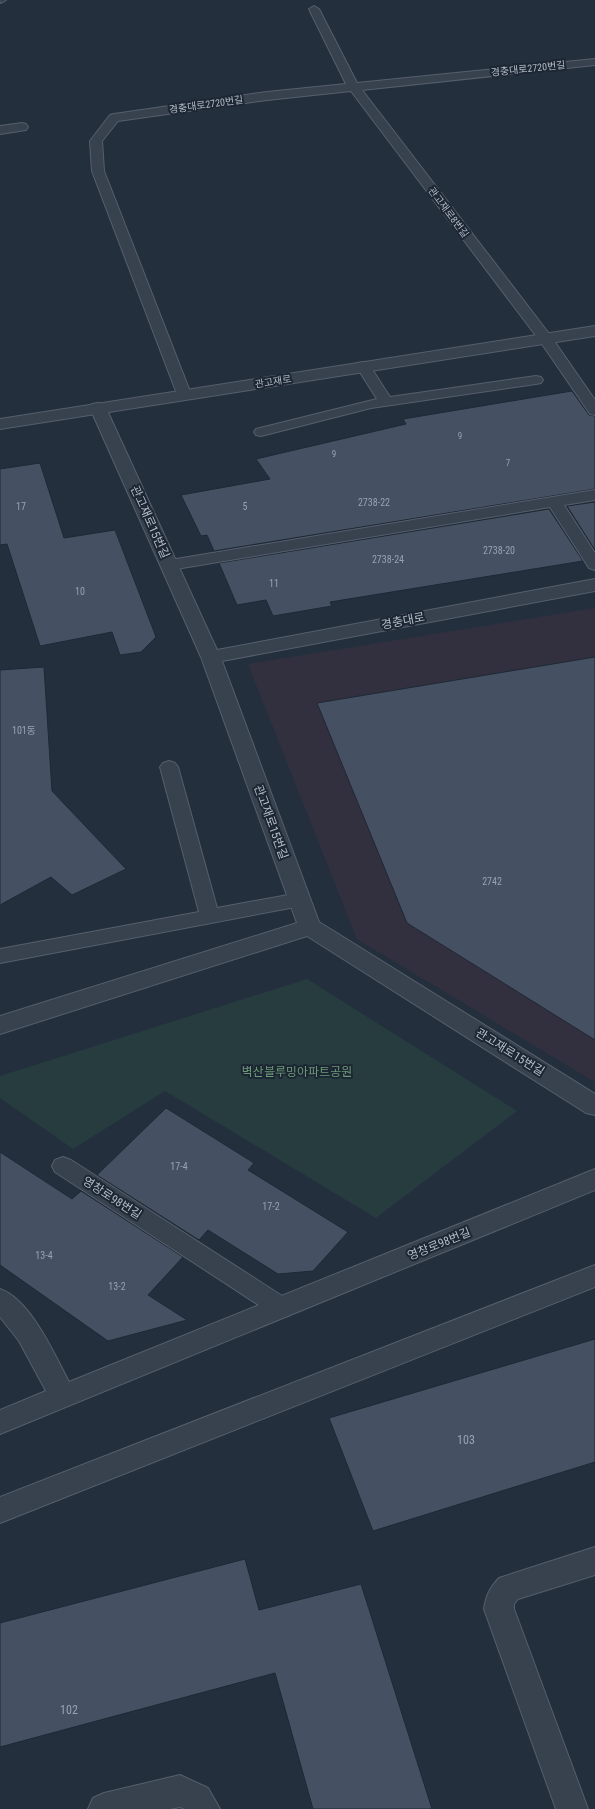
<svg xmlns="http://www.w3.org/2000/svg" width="595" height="1809" font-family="'Roboto Condensed','Noto Sans KR',sans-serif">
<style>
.medical{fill:#32303f}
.green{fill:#263c3f}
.building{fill:#455162;stroke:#1f2835}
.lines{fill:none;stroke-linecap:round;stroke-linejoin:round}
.service-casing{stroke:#565f6c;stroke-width:2}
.minor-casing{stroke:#565f6c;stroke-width:2}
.tertiary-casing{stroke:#565f6c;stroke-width:2}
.service{fill:#38414e;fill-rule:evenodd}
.minor{fill:#38414e;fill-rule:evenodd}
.tertiary{fill:#38414e;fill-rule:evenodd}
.labels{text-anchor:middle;stroke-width:4;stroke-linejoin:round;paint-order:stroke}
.far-number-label{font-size:9px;fill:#98a1af}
.far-street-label{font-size:10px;fill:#b4bcc9;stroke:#1d2633}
.number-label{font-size:10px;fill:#98a1af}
.street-label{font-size:12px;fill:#b4bcc9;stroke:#1d2633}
.park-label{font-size:12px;fill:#6b9a76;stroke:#1d2633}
.near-number-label{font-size:12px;fill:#98a1af}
</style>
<rect width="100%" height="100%" fill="#242f3e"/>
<path class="medical" d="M595 608V1082L357 939 248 664Z"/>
<path class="green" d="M307 979 517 1111 376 1218 165 1091 73 1149 0 1098V1076Z"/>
<path class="building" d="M572 391 589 415 595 416V489L214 551 207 535 201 536 181 495 270 479 256 459 406 424 403 419Z
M40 463 64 538 115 530 156 637 141 652 120 655 112 632 40 646 7 544 0 545V469Z
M595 502V550L567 506Z
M549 509 583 561 330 602 332 606 273 616 266 600 237 605 219 563Z
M595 657V1040L407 923 317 703Z
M44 667 52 791 126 869 72 895 51 877 0 905V670Z
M166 1108 254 1163 248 1170 348 1232 313 1271 278 1274 208 1230 199 1240 97 1175Z
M0 1152 72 1199 81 1191 183 1257 148 1295 187 1320 108 1341 0 1265Z
M595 1339V1462L373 1531 329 1418Z
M245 1559 259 1610 361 1584 432 1809H313L275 1673 0 1747V1623Z"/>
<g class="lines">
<defs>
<path id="service" d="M0 0H6L1 3Z
M314 6 319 9 357 83 595 59V65L362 90 550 335 595 400V415L590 414 540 341 351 91 267 100 118 121 102 141 104 171 191 394 189 397H179L177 394 92 171 90 141 110 115 114 114 267 92 346 84 309 9Z
M22 123 26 124 28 127 26 130 0 134V126Z
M363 362 368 363 390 397 536 376 541 377 543 380 541 383 536 384 371 408 261 436 256 435 254 432 256 429 377 399 356 366 358 363Z
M595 490V500L564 505 595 553V570L589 568 550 507 170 570 164 568 162 565 164 562 170 560Z
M169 761 175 763 178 767 217 908 299 893 306 895 308 900 306 905 0 963V949L199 912 160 767 163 763Z
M63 1157 71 1160 290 1301 293 1308 290 1315 282 1318 274 1315 55 1172 52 1166 55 1160Z"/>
<path id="minor" d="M98 403 104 404 106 408 217 650 595 579V591L222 661 319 922 595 1094V1115L586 1113 307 936 0 1034V1016L297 923 201 657 90 408 92 404Z
M595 1169V1190L0 1434V1410L46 1391 19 1341 0 1317V1289C31 1300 54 1354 69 1382Z
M595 1265V1287L0 1523V1497Z
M595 1547V1575L518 1599 514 1604V1609L588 1809H556L484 1609C486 1595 490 1588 499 1578Z
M180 1775 208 1788 220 1809H185L180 1807 170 1809H88L93 1798 104 1793Z"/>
<path id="tertiary" d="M595 326V336L0 429V419Z"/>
</defs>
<use href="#service" class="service-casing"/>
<use href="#minor" class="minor-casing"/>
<use href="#tertiary" class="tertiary-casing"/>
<use href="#service" class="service"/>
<use href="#minor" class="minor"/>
<use href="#tertiary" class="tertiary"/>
</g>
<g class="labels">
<g class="far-number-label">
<text x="460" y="439">9</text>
<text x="334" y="457">9</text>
<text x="508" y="466">7</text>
</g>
<g class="far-street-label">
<text transform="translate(528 68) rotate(-6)" y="4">경충대로2720번길</text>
<text transform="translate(206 104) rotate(-8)" y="4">경충대로2720번길</text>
<text transform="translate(449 212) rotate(53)" y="4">관고재로8번길</text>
<text transform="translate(273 381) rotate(-9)" y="4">관고재로</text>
</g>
<g class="number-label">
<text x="374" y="506">2738-22</text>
<text x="21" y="510">17</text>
<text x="245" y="510">5</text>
<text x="499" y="554">2738-20</text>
<text x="388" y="563">2738-24</text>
<text x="274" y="587">11</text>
<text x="80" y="595">10</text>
<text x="24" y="734">101동</text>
<text x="492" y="885">2742</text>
<text x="179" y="1170">17-4</text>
<text x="271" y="1210">17-2</text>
<text x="44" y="1259">13-4</text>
<text x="117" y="1290">13-2</text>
</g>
<g class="street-label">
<text transform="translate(150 522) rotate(66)" y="4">관고재로15번길</text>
<text transform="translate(403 621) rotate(-11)" y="4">경충대로</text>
<text transform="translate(271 822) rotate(70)" y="4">관고재로15번길</text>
<text transform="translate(510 1052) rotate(32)" y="4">관고재로15번길</text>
<text transform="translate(112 1198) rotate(33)" y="4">영창로98번길</text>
<text transform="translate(439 1244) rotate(-22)" y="4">영창로98번길</text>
</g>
<g class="park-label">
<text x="297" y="1076">벽산블루밍아파트공원</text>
</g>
<g class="near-number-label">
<text x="466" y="1444">103</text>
<text x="69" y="1714">102</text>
</g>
</g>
</svg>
